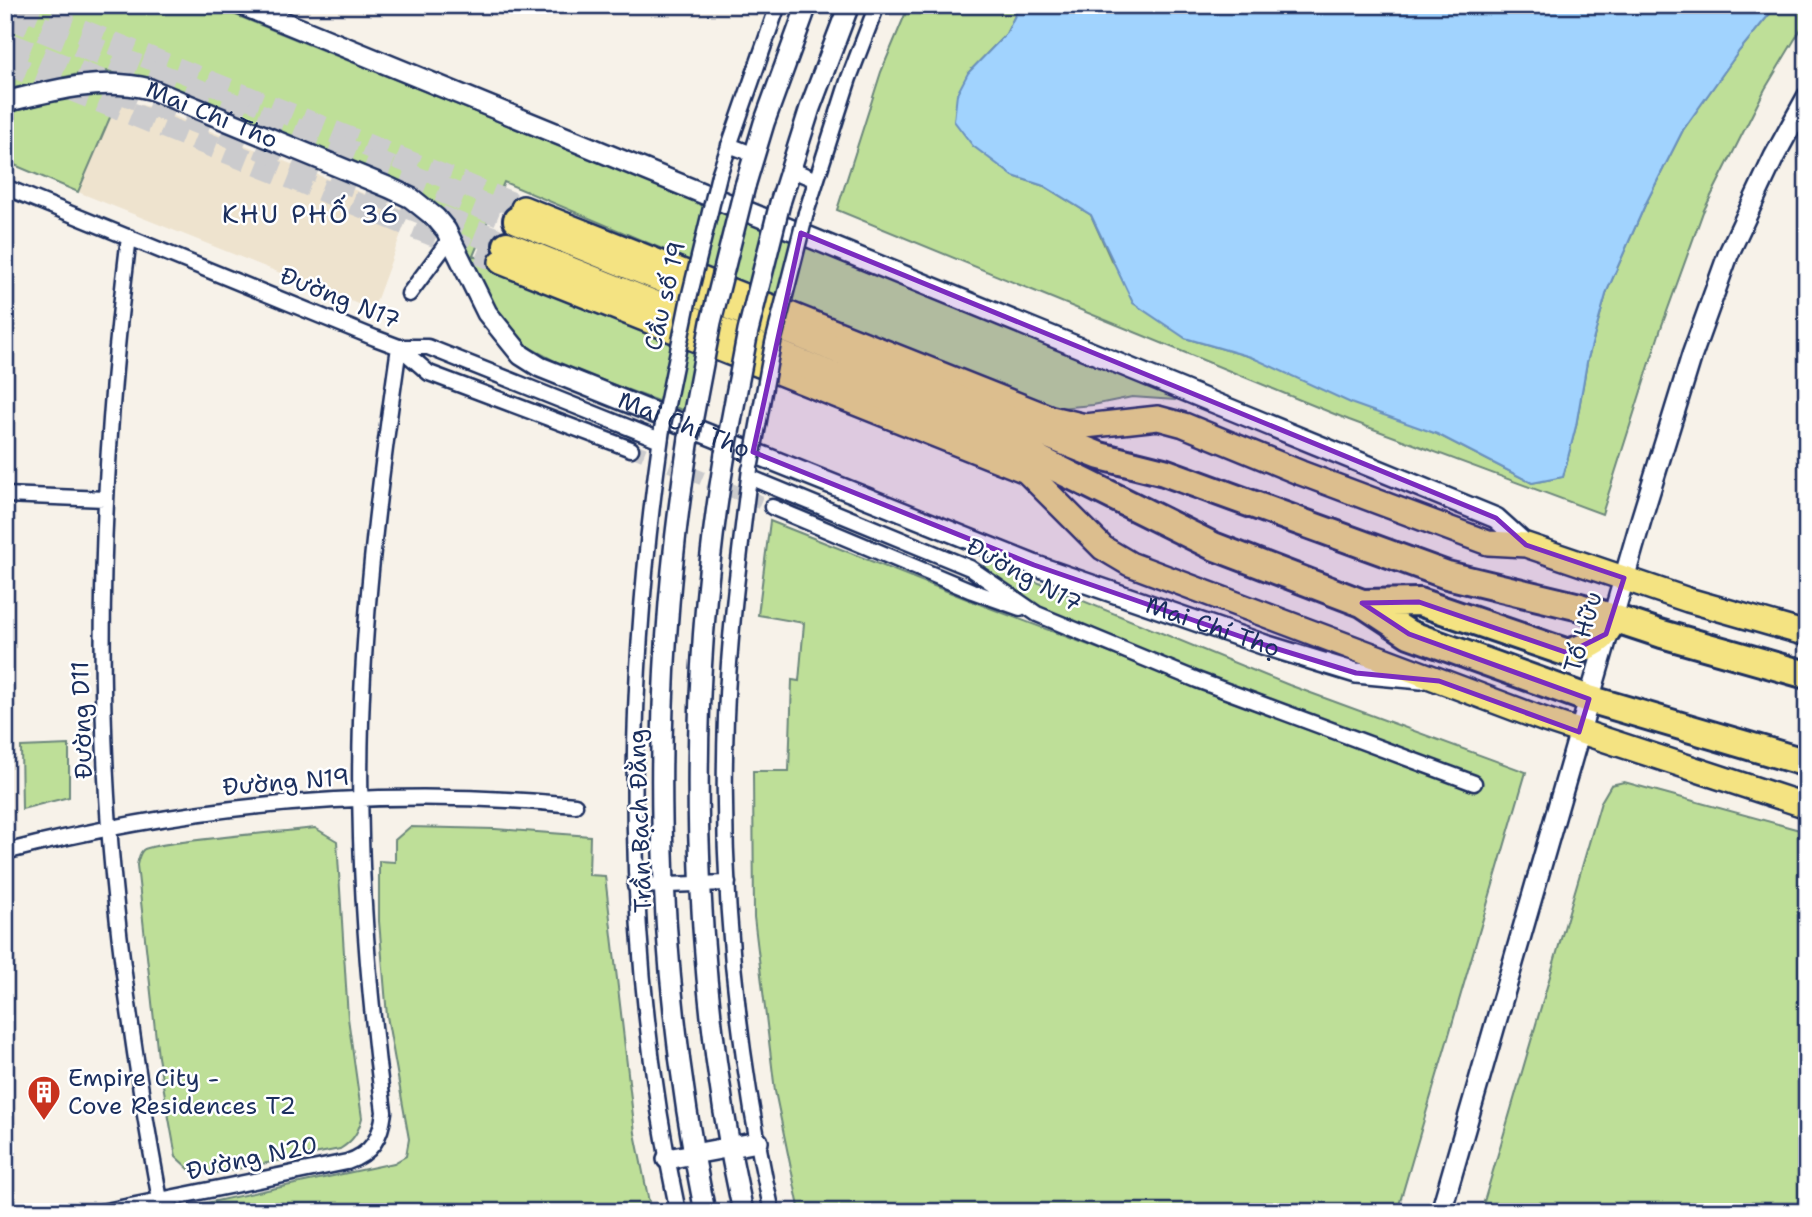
<svg xmlns="http://www.w3.org/2000/svg" width="1812" height="1217" font-family="'Shantell Sans',sans-serif">
<style>
.built{fill:#eee3ce}
.green{fill:#bedf98;stroke:#6c877b;stroke-width:2}
.water{fill:#a1d3fe;stroke:#6b91be;stroke-width:2}
.lines{fill:none;stroke-linecap:round;stroke-linejoin:round}
.street-tunnel{stroke:#cbcbcd;stroke-width:14;stroke-dasharray:14 7;stroke-linecap:butt}
.primary-tunnel{stroke:#cbcbcd;stroke-width:23;stroke-dasharray:23 11;stroke-linecap:butt}
.highway-tunnel{stroke:#cbcbcd;stroke-width:26;stroke-dasharray:26 13;stroke-linecap:butt}
.street-casing{stroke:#1b2f5e;stroke-width:19}
.secondary-casing{stroke:#1b2f5e;stroke-width:24}
.primary-casing{stroke:#1b2f5e;stroke-width:28}
.highway-casing{stroke:#1b2f5e;stroke-width:32}
.street{stroke:#fff;stroke-width:14}
.secondary{stroke:#fff;stroke-width:19}
.primary{stroke:#f4e382;stroke-width:23}
.highway{stroke:#f4e382;stroke-width:26}
.street-bridge-casing{stroke:#1b2f5e;stroke-width:19;stroke-linecap:butt}
.secondary-bridge-casing{stroke:#1b2f5e;stroke-width:24;stroke-linecap:butt}
.street-bridge{stroke:#fff;stroke-width:14}
.secondary-bridge{stroke:#fff;stroke-width:19}
.marked{fill:#7b2cbf;fill-opacity:0.2;stroke:#7b2cbf;stroke-width:5;stroke-linejoin:round}
.labels{text-anchor:middle;stroke-width:5;stroke-linejoin:round;paint-order:stroke}
.street-label{font-size:24px;fill:#1b2f5e;stroke:#fff}
.poi-label{font-size:24px;fill:#1b2f5e;stroke:#fff;text-anchor:start}
.neighbourhood-label{font-size:26px;letter-spacing:2px;fill:#1b2f5e;stroke:#fff}
</style>
<rect width="100%" height="100%" fill="#f7f2e9"/>
<filter id="ink" filterUnits="userSpaceOnUse"><feTurbulence type="fractalNoise" baseFrequency=".0143" numOctaves="2"/><feDisplacementMap in="SourceGraphic" scale="14" xChannelSelector="R" yChannelSelector="G"/><feConvolveMatrix kernelMatrix="1 2 1 2 8 2 1 2 1" color-interpolation-filters="sRGB"/></filter>
<g filter="url(#ink)">
<path class="built" d="M118 99 154 108 409 212 373 310 78 192Z"/>
<path class="green" d="M5 5H211L1178 397 1175 400 1132 397 1093 405 1047 409 1022 401 504 182 473 256 708 353 685 411 566 367 532 349 505 328 442 209 404 184 139 77 107 71 83 73 5 90Z
M909 5H1020L1006 34 968 73 1013 176 1044 186 1091 215 1111 260 1185 338 1251 357 1437 434 1532 483 1563 477 1576 426 1587 362 1607 291 1645 205 1683 130 1739 51 1777 5H1807V19L1765 89 1703 212 1661 328 1602 514 1349 420 837 210 881 72Z
M95 93 118 99 78 192 5 161V114L77 94Z
M770 521 982 605 1476 791 1481 781 1204 677 1040 610 986 573 983 560 1289 685 1526 772 1397 1212H800L775 1091 754 917 753 771H789L792 680 799 681 804 623 758 615Z
M69 745V797L22 809 21 747Z
M1624 782 1807 832V1212H1481L1601 802 1611 785Z
M410 827 495 829 590 836 589 875 605 876 635 1133 651 1212H164L394 1163 406 1156 409 1139 387 1016 379 921V861L395 862V840Z
M315 828 337 841 348 1018 362 1118C358 1133 353 1141 340 1149L210 1174 190 1170 176 1157 158 1057 137 865C138 860 139 854 143 850 153 842 292 831 315 828Z"/>
<path class="water" d="M1020 5H1777L1739 51 1683 130 1645 205 1607 291 1587 362 1576 426 1563 477 1532 483 1437 434 1353 404 1251 357 1185 338 1133 303 1091 215 1044 186 1013 176 973 146 954 121 957 94 968 73 1006 34Z"/>
<g class="lines">
<path class="street-tunnel" d="M631 449 772 507"/>
<path class="primary-tunnel" d="M18 5 523 208
M5 63 501 262"/>
<path class="highway-tunnel" d="M5 14 517 220
M5 44 507 245"/>
<defs>
<path id="street" d="M729 145 755 155
M790 169 816 180
M719 175 778 5
M5 187 375 338 399 347H428L660 440
M806 213 849 78 877 5
M129 237C106 423 96 610 107 796 115 932 135 1066 160 1200
M409 294 450 239
M399 347 429 373 631 449
M662 429C624 692 622 951 678 1212
M750 469C740 551 729 634 726 717 720 882 736 1050 772 1212
M749 477 970 568 1037 614 1197 680 1474 783
M5 495 105 499
M772 507 972 591 1020 608
M5 852C192 804 383 786 575 805
M635 886 728 883
M101 1212 347 1162C372 1154 381 1137 384 1112 367 983 357 852 361 721 365 596 381 471 399 347"/>
<g id="secondary">
<path d="M242 5 1496 518 1526 545"/>
<path id="s1" d="M5 102C54 90 101 77 150 89L390 188 411 198 436 218 446 230 487 313 521 355 540 367 1034 565 1265 645 1356 673 1421 679"/>
<path d="M745 186 764 123 807 5"/>
<path d="M780 203 810 108 849 5"/>
<path d="M689 438C648 695 653 957 705 1212"/>
<path d="M725 454C684 698 690 970 743 1212"/>
<path d="M667 1159 758 1142"/>
<path d="M1441 1212 1641 520 1692 355 1728 255 1774 157 1807 97"/>
</g>
<path id="primary" d="M523 208 1051 418 1085 426 1158 418 1184 425 1301 473 1488 543 1526 545 1688 600 1807 634
M501 262 1026 471 1103 548 1130 564 1545 720 1807 806"/>
<path id="highway" d="M517 220 1100 456 1164 472 1447 575 1580 607 1662 634 1807 675
M507 245 1032 456 1213 546 1362 603 1409 634 1589 699 1807 763
M1362 603 1419 602 1568 653C1592 645 1603 642 1614 618"/>
</defs>
<use href="#street" class="street-casing"/>
<use href="#secondary" class="secondary-casing"/>
<use href="#primary" class="primary-casing"/>
<use href="#highway" class="highway-casing"/>
<use href="#street" class="street"/>
<use href="#secondary" class="secondary"/>
<use href="#primary" class="primary"/>
<use href="#highway" class="highway"/>
<defs>
<path id="street-bridge" d="M662 429 688 302 719 175
M751 464 773 343 806 213"/>
<path id="secondary-bridge" d="M689 438 711 322 745 186
M725 454 748 331 780 203"/>
</defs>
<use href="#street-bridge" class="street-bridge-casing"/>
<use href="#secondary-bridge" class="secondary-bridge-casing"/>
<use href="#street-bridge" class="street-bridge"/>
<use href="#secondary-bridge" class="secondary-bridge"/>
</g>
</g>
<path class="marked" d="M801 233 1496 518 1526 545 1624 578 1606 634 1568 653 1419 602 1362 603 1409 634 1589 699 1579 732 1439 681 1356 673 1265 645 1034 565 753 452Z"/>
<defs>
<symbol id="building-pin" viewBox="-11 -11 22 30"><path d="M0 17L-7.5 6A9.5 9.5 0 1 1 7.5 6Z" fill="#c8321e" stroke="#fff"/><path d="M-4-6H4V6H1V3H-1V6H-4ZM-2.5-4.3h1.7v1.8h-1.7ZM.8-4.3h1.7v1.8H.8ZM-2.5-1h1.7V.8h-1.7ZM.8-1h1.7V.8H.8Z" fill="#fff"/></symbol>
</defs>
<g fill-rule="evenodd">
<use href="#building-pin" x="25" y="1073" width="38" height="52"/>
</g>
<g class="labels">
<g class="street-label">
<text dy="8" stroke="none"><textPath href="#s1" startOffset="214">Mai Chí Thọ</textPath></text>
<text transform="translate(665 296) rotate(-77)" y="8">Cầu số 19</text>
<text transform="translate(340 298) rotate(22)" y="8">Đường N17</text>
<text dy="8" stroke="none"><textPath href="#s1" startOffset="802">Mai Chí Thọ</textPath></text>
<text transform="translate(1024 575) rotate(29)" y="8">Đường N17</text>
<text dy="8" stroke="none"><textPath href="#s1" startOffset="1368">Mai Chí Thọ</textPath></text>
<text transform="translate(1583 632) rotate(-74)" y="8">Tố Hữu</text>
<text transform="translate(82 720) rotate(-92)" y="8">Đường D11</text>
<text transform="translate(286 782) rotate(-5)" y="8">Đường N19</text>
<text transform="translate(640 821) rotate(-92)" y="8">Trần Bạch Đằng</text>
<text transform="translate(252 1158) rotate(-12)" y="8">Đường N20</text>
</g>
<g class="poi-label">
<text x="68" y="1086">Empire City -<tspan x="68" dy="28">Cove Residences T2</tspan></text>
</g>
<g class="neighbourhood-label">
<text x="311" y="223">KHU PHỐ 36</text>
</g>
</g>
<rect width="1812" height="1217" fill="none" stroke="#fff" stroke-width="28"/>
<rect x="14" y="14" width="1784" height="1189" fill="none" stroke="#1b2f5e" stroke-width="2.5" filter="url(#ink)"/>
</svg>
